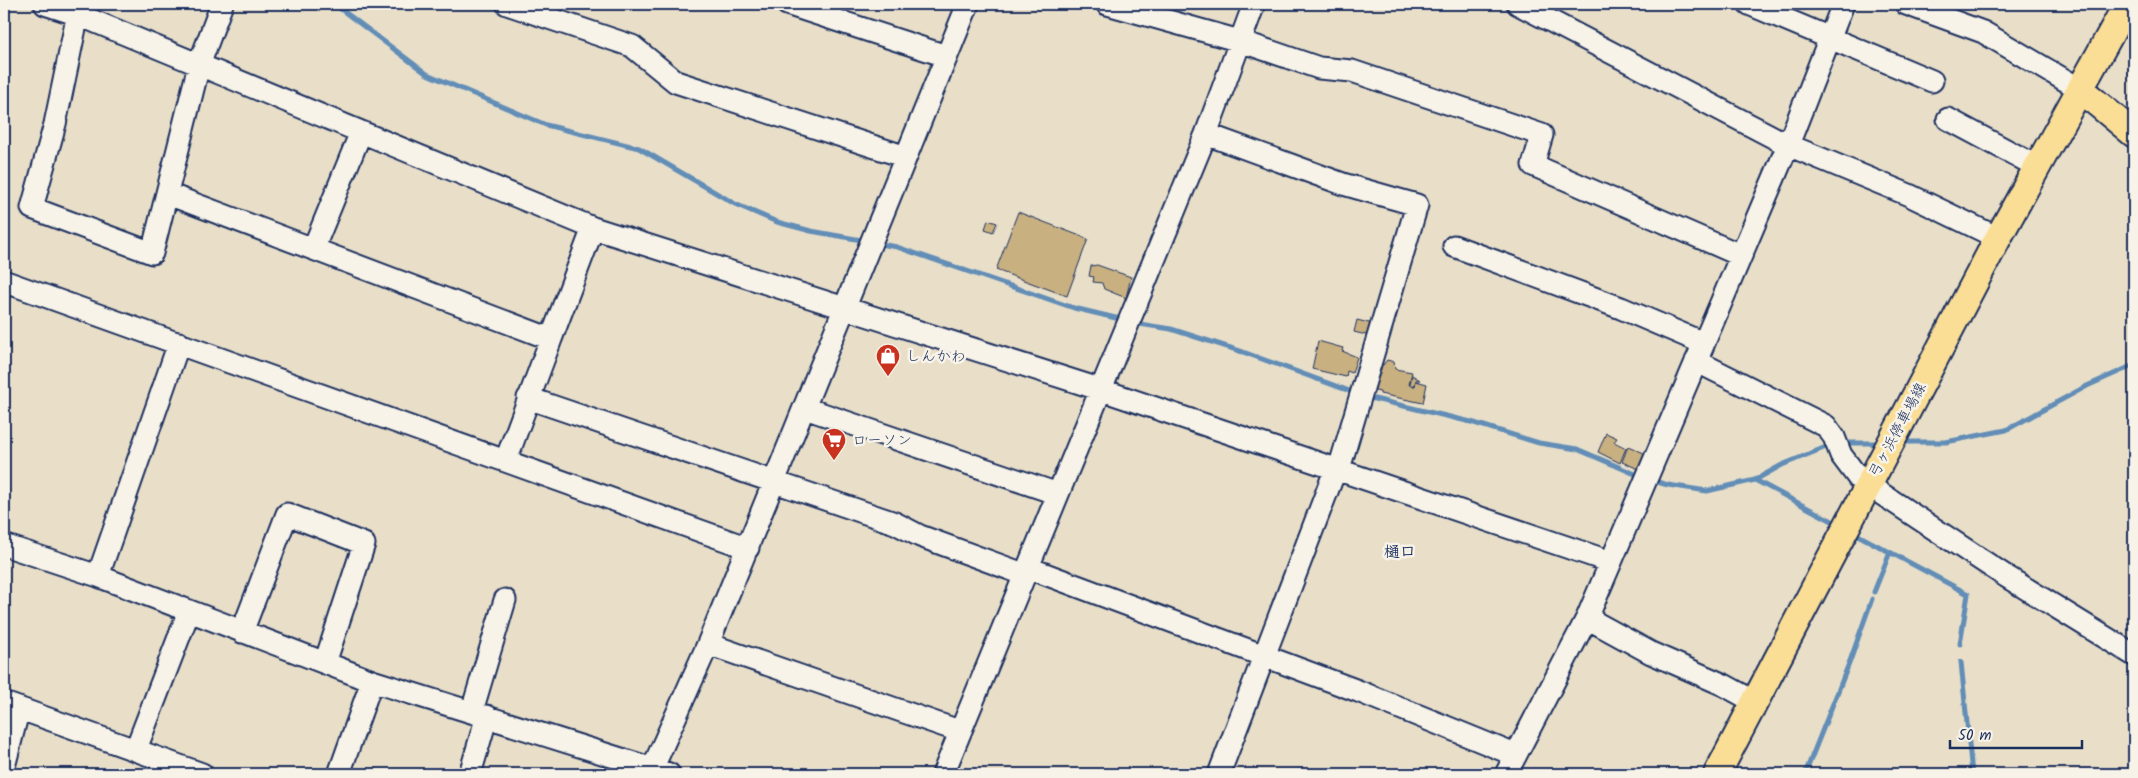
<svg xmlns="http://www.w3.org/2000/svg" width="2138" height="778" font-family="Kalam,'Klee One',sans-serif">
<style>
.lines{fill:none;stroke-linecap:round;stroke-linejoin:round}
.stream{stroke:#628db6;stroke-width:5}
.building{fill:#c8b080;stroke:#1b2f5e}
.minor-casing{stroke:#1b2f5e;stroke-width:25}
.major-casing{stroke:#1b2f5e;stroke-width:30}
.minor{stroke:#f7f3e8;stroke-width:21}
.major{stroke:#fbde96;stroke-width:26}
.labels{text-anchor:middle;stroke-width:5;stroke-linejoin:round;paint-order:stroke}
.poi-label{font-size:15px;fill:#1b2f5e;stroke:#f7f3e8;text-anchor:start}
.street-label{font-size:15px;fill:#1b2f5e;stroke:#f7f3e8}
.neighbourhood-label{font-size:16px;font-weight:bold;fill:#1b2f5e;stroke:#f7f3e8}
</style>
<rect width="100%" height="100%" fill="#e9dfc9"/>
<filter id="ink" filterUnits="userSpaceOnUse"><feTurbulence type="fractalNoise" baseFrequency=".02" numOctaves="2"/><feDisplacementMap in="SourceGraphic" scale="10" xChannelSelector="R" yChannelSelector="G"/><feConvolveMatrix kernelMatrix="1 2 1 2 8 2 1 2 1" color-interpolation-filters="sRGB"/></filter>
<g filter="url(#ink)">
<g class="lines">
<path class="stream" d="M334 4 427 74 546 125 639 148 735 204 777 222 811 231 867 241
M875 243 897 247 1074 308 1124 320
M1133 323 1171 329 1243 352 1355 393
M1366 397 1471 422 1539 443 1577 449 1642 477
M1901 442H1946L2006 430 2087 386 2134 365
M1843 443H1879
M1650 480 1668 485 1707 491 1755 480 1782 465 1831 445
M1755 480 1836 523
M1856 534 1968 594 1960 644
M1874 592 1890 552
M1961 662 1972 774
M1805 774 1850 661 1872 599"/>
</g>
<path class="building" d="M1018 212 1088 239 1067 296 996 270Z
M988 220 997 223 993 232 985 229Z
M1097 265 1131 277 1126 298 1104 289 1102 283 1093 282 1094 277 1089 276 1091 266Z
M1357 320 1373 324 1370 336 1354 332Z
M1318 341 1343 348 1342 351 1357 357 1352 373 1347 371 1346 377 1312 369Z
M1387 360 1394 362 1395 369 1412 372 1409 385 1415 386 1416 381 1427 384 1423 403 1380 394V392L1375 391 1378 365H1383Z
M1412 375 1420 380H1416L1414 386 1410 384Z
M1606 433 1617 438 1614 442 1626 448 1620 463 1598 452Z
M1628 446 1653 457 1646 472 1622 462Z"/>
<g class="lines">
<defs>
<path id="minor" d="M45 4 79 15 593 228 1102 390 1611 562
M80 4 55 124 32 208 152 253 199 65 222 4
M507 4 632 46 676 82 906 157
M787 4 946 56
M1107 4 1240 41 1319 68 1352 71 1542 135 1533 165 1740 255
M1518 4 1788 145 1909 195 1998 238
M1749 4 1932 81
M1906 4 1983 32 2080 89
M1948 119 2038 167
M1206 134 1343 184 1417 205 1339 469
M168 194 551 339 593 228
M1454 246 1621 308 1703 343
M314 247 361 132
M4 287 6 282 748 548
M1696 361 1826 426 1834 437 1841 455 1859 479 2004 575 2134 655
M528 398 895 523 920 536 1026 575
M805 408 1058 494
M506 460 551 339
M4 545 98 576 372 681 669 774
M1029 568 1358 691 1515 755
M98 576 179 343
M1587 618 1651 653 1724 685 1755 702
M242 632 287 514 364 544 325 663
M708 644 959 731
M4 703 202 774
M472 711 505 600
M136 749 189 611
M4 767 19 708
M339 774 372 681
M470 774 487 716
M650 774 708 644 968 4
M943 774 1206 134 1254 4
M1219 774 1336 468
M1506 774 1587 618 1611 562 1788 145 1843 4"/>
<path id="major" d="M2080 89 2134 134
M1717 774 1998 238 2127 4"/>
</defs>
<use href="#minor" class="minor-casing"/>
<use href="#major" class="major-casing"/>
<use href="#minor" class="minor"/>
<use href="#major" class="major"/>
</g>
</g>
<defs>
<symbol id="shop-pin" viewBox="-11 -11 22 30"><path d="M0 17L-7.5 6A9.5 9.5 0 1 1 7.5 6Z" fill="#c8321e" stroke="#f7f3e8"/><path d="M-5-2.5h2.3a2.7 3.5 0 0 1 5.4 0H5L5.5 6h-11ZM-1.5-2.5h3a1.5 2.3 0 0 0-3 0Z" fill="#fff"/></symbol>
<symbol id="supermarket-pin" viewBox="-11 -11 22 30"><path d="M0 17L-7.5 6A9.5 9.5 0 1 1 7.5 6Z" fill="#c8321e" stroke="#f7f3e8"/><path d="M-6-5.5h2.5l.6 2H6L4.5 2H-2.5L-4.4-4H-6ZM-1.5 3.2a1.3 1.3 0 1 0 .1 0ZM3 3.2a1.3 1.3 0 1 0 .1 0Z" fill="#fff"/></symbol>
</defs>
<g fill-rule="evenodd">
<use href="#shop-pin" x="874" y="342" width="28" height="38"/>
<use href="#supermarket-pin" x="820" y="426" width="28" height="38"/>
</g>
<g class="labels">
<g class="poi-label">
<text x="906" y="361">しんかわ</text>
<text x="852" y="445">ローソン</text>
</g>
<g class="street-label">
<text transform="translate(1897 430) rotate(-62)" y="5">弓ヶ浜停車場線</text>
</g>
<g class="neighbourhood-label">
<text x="1400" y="557">樋口</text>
</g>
</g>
<rect width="2138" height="778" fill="none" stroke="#f7f3e8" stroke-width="20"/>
<rect x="10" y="10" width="2118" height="758" fill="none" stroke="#1b2f5e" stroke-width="2" filter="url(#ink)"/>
<path d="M1950 740v8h132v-8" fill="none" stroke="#1b2f5e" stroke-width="2.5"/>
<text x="1958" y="740" font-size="15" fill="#1b2f5e" stroke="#f7f3e8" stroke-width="4" paint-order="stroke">50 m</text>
</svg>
